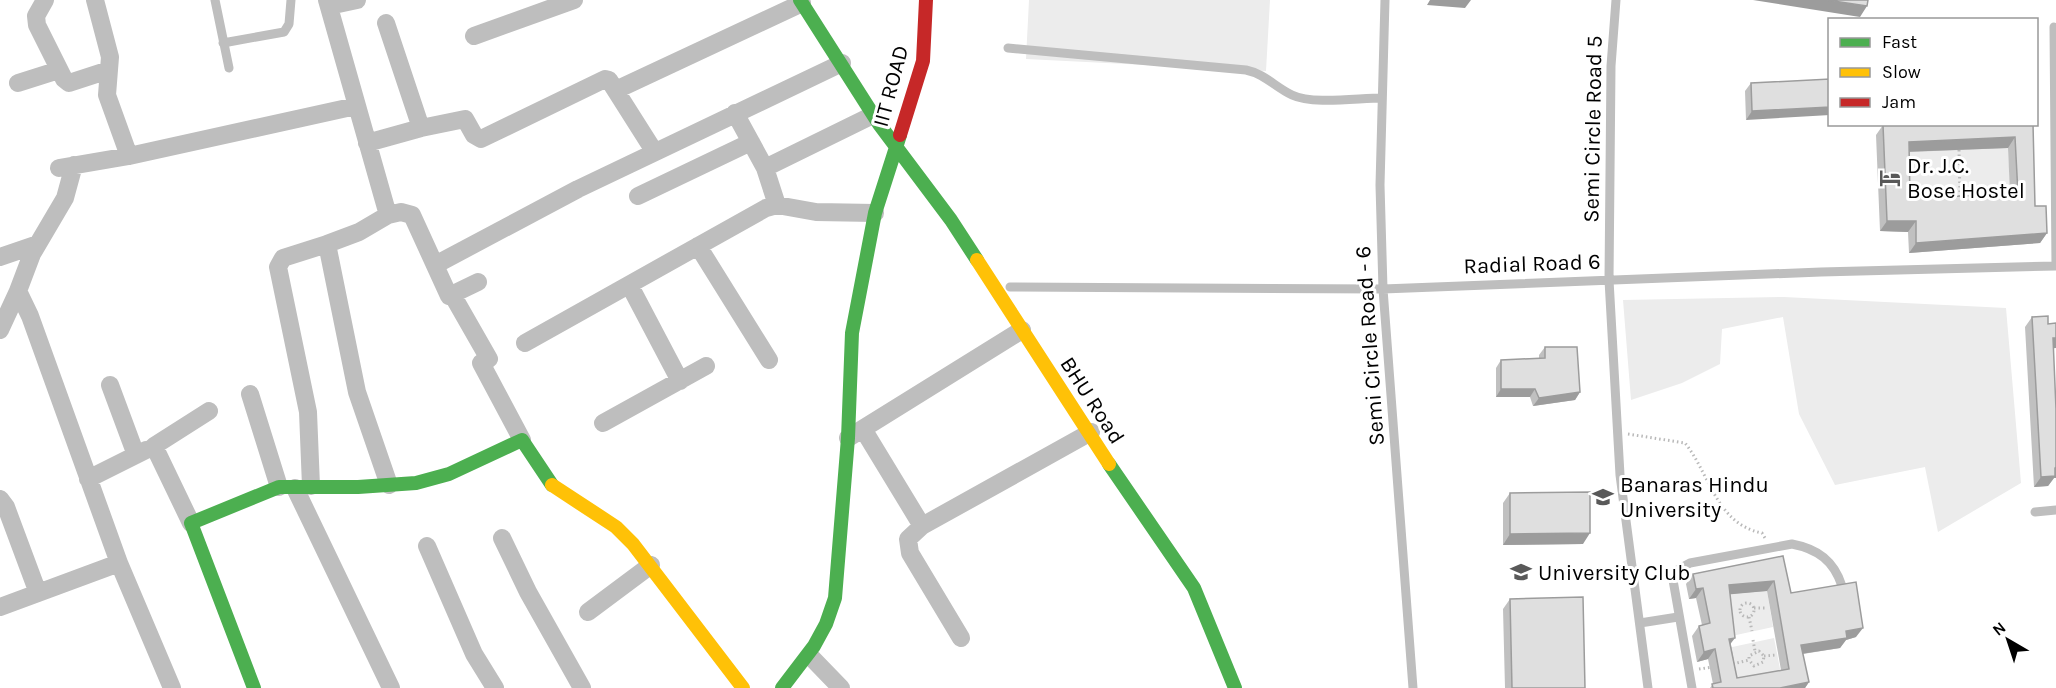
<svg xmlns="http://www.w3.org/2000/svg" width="2056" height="688" font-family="Karla,sans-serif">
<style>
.green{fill:#ececec}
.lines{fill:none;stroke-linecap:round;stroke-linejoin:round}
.path{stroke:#b9b9b9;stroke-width:3;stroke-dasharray:1.5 3;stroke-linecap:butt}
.lane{stroke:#bebebe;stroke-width:9}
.street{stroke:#bebebe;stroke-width:18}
.fast{stroke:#4caf50;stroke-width:14}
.slow{stroke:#ffc107;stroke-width:14}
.jam{stroke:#c62828;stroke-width:14}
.wall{fill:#c0c0c0;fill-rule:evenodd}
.shaded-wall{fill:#9c9c9c}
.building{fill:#dfdfdf;stroke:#9c9c9c;stroke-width:1.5;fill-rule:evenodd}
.labels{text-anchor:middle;stroke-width:6;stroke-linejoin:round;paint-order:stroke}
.street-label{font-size:22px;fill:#000;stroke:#fff}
.poi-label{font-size:22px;fill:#000;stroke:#fff;text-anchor:start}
</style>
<rect width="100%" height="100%" fill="#fff"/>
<path class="green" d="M1029 0H1270L1266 71 1026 59Z
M2008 148 2011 204 1902 208 1901 152Z
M1784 297 2006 308 2021 483 1938 532 1925 467 1835 485 1799 414 1783 317 1722 329 1720 364 1682 383 1631 400 1623 300Z
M1767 591 1773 627 1727 637 1723 595Z
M1774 638 1782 679 1730 688 1723 649Z"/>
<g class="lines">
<path class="path" d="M1959 150 1960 198
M1628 434 1685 443C1710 474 1716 524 1762 533L1765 538
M1740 610a7 7 0 1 1 14 0a7 7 0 1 1-14 0Z
M1754 608H1766
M1749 617 1752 631
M1753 640 1755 651
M1764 656 1776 655
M1733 664 1749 660V656L1759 651 1764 656 1763 662 1754 666 1749 660
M1699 669 1713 667"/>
<path class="lane" d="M215 0 229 68
M1385 0 1380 185 1383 289 1413 688
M1616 0 1611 66 1609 280 1620 475 1648 688
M2054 27 2056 266
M223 43 284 32 289 24 291 0
M1008 48 1246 70C1265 74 1275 87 1292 95 1313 105 1358 98 1382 98
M1010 287 1383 289 1821 272 2056 266
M2035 512 2056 510
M1640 623 1678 617
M1692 688 1673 580 1679 569 1690 563 1792 544C1818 549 1834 561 1842 586"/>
<path class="street" d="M45 0 36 16 37 25 64 79 69 83 109 70
M95 0 110 57 107 95 129 156
M327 0 388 215 359 232 327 244 357 392 389 485
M329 6 357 0
M474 36 574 0
M18 83 59 70
M616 90 802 3
M735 113 765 168 777 205
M421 128 465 119 474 135 481 139 605 79 609 80 654 151
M367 143 421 128 386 23
M59 168 129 156 356 106
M765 168 873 115
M638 196 751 142
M388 215 401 212 412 215 449 296 478 282
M698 246 769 360
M0 257 38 244
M435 265 578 189 842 63
M630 286 680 381
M453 296 489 359
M0 330 18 291
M525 343 766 208 777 205 816 212 875 213
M481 363 522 440
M110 385 136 455
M250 394 279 487
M603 423 706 366
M863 429 922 526
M848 438 1022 330
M88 479 146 450
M311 486 308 412 278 267 283 258 327 244
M295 488 391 688
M0 499 6 507 38 593
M191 523 154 446 209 411
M502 538 528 592 582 688
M427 546 474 654 495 688
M119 563 172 688
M0 607 119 563 30 316 18 291 32 254 65 198 74 165
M588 612 651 565
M961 638 910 553 908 539 922 526 1091 432
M810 656 841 688"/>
<path class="fast" d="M800 0 879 124 951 220 977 260
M1109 464 1194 588 1235 688
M254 688 191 523 279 487H358L416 483 449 474 522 440 552 485
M782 688 814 646 826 624 835 598 848 438 852 333 875 213 900 135"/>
<path class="slow" d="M977 260 1109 464
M552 485 616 527 633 544 743 688"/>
<path class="jam" d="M900 135 923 61 926 0"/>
</g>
<path class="wall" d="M1830 79 1746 120 1745 91 1751 83Z
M2033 124 2035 206 2047 233 2040 243 1909 253 1908 232 1880 231 1876 135 1883 125ZM2008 148 2010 194 1910 198 1909 152Z
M2032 317 2048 324 2053 348 2056 409V478H2054L2048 486 2034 487 2025 327Z
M1545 347 1580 392 1575 400 1533 406 1530 397H1496V368L1501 360 1539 358V355Z
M1510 493 1583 544 1503 545V503Z
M1783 556 1791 593 1856 637 1846 640 1840 648 1803 654 1809 682 1805 688H1710L1713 684 1708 659 1697 662 1692 636 1699 626 1702 625 1696 598 1689 599 1686 584 1693 574ZM1767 591 1781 670 1737 678 1731 645 1730 594Z
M1510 599 1585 688H1505L1503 609Z"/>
<path class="shaded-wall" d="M1430 0H1471L1465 8 1427 5Z
M1753 0H1827L1867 6 1860 17Z
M1830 107V115L1746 120 1752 111Z
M2015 137 2008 148 1901 152 1909 142Z
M1887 221H1916L1908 232 1880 231Z
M2047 233 2040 243 1909 253 1916 243Z
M2053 338H2056V348L2045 349Z
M1501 389H1535L1530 397H1496Z
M1580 392 1575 400 1533 406 1539 398Z
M2056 467V478H2054L2048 486 2034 487 2041 477Z
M1590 533 1583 544 1503 545 1510 534Z
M1774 581 1767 591 1723 595 1729 585Z
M1703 588 1696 598 1689 599 1696 589Z
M1863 628 1856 637 1846 640 1840 648 1794 655 1801 645 1846 631Z
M1735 638 1728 647 1729 639Z
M1715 649 1708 659 1697 662 1704 652Z
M1809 682 1805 688H1780Z"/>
<path class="building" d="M1827 0H1868L1867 6Z
M1830 79V107L1752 111 1751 83Z
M2033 124 2035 206H2046L2047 233 1916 243V221H1887L1883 125ZM2015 137 2018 194 1910 198 1909 142Z
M2048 316V324L2056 323V338H2053L2056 409V467L2055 468V476L2041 477 2032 317Z
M1545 347H1577L1580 392 1539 398 1535 389H1501V360L1545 358Z
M1590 492V533L1510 534V493Z
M1783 556 1791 593 1856 582 1863 628 1846 631 1847 638 1801 645 1809 682 1780 688H1713L1712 684 1721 682 1715 649 1704 652 1699 626 1710 623 1703 588 1696 589 1693 574ZM1774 581 1789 669 1737 678 1729 639 1735 638 1729 585Z
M1583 597 1585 688H1512L1510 599Z"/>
<defs>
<symbol id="hotel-bare" viewBox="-9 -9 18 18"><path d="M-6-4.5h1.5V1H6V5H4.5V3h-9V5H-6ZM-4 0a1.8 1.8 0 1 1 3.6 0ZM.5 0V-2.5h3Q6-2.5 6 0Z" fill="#595959" stroke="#fff" stroke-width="2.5" paint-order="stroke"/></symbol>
<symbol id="university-bare" viewBox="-9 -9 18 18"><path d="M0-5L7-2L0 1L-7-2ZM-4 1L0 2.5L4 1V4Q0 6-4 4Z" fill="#595959" stroke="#fff" stroke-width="2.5" paint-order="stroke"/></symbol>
</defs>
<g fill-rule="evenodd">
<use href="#hotel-bare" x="1875" y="163" width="30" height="30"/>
<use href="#university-bare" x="1588" y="482" width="30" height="30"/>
<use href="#university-bare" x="1506" y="557" width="30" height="30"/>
</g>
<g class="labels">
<g class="street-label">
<text transform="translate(890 86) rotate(-75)" y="8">IIT ROAD</text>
<text transform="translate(1592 129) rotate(-89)" y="8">Semi Circle Road 5</text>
<text transform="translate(1532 263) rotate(-2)" y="8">Radial Road 6</text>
<text transform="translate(1369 346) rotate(-94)" y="8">Semi Circle Road - 6</text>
<text transform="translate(1093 400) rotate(57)" y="8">BHU Road</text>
</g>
<g class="poi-label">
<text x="1907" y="173">Dr. J.C.<tspan x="1907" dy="25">Bose Hostel</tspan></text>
<text x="1620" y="492">Banaras Hindu<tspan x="1620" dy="25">University</tspan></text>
<text x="1538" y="580">University Club</text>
</g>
</g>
<rect x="1828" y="18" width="210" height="108" fill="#ffffff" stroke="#999999" stroke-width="1.5"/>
<rect x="1840" y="38" width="30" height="9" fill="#4caf50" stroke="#999999" stroke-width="1.5"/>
<text x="1882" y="48" font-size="18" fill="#000000">Fast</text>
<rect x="1840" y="68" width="30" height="9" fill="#ffc107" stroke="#999999" stroke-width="1.5"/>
<text x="1882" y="78" font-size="18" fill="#000000">Slow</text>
<rect x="1840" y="98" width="30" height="9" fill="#c62828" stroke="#999999" stroke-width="1.5"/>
<text x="1882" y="108" font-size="18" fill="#000000">Jam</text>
<g transform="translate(2008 640) rotate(321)" stroke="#ffffff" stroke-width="4.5" paint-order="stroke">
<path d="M0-4.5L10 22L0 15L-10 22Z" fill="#000000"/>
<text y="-9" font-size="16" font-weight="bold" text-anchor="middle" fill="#000000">N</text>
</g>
</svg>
